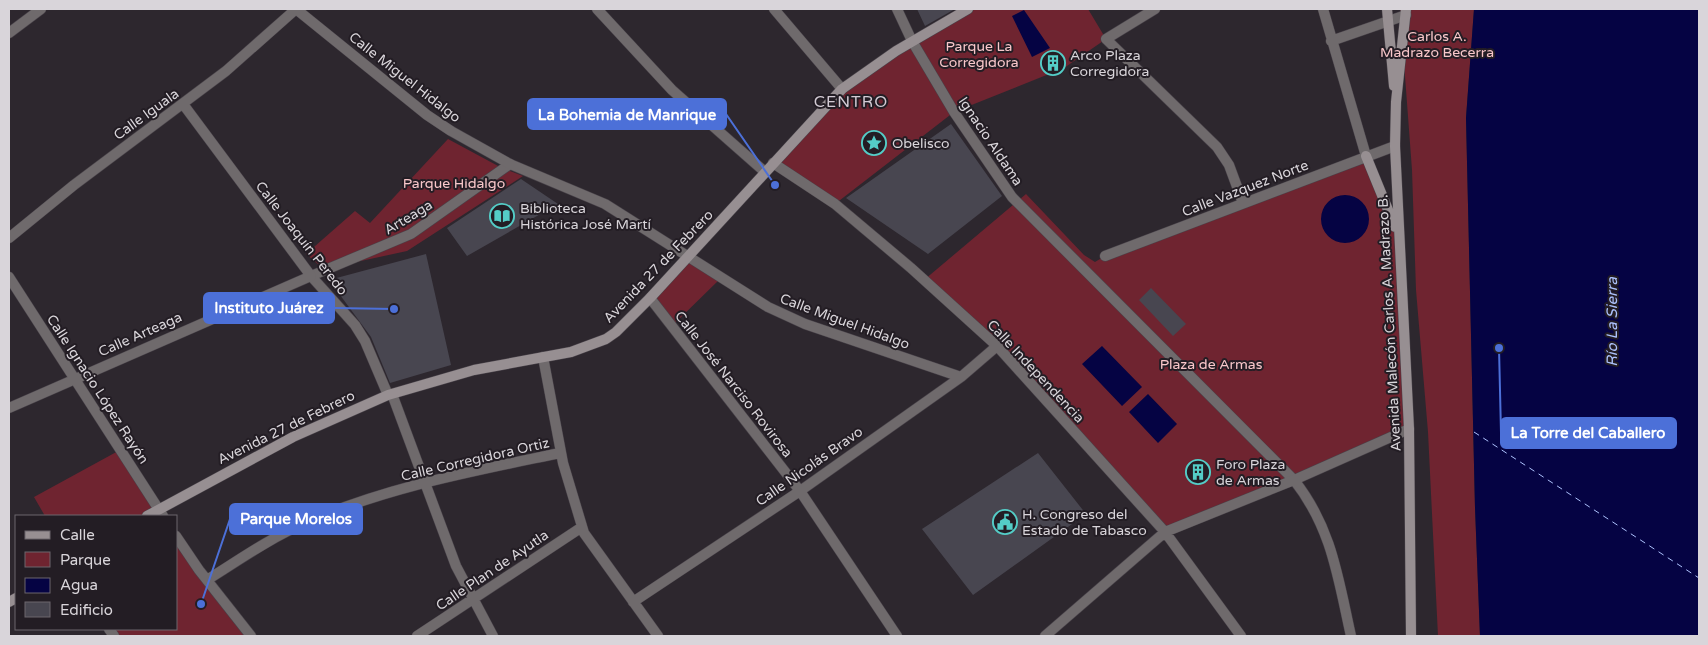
<svg xmlns="http://www.w3.org/2000/svg" width="1708" height="645" font-family="'Varela Round',sans-serif">
<style>
.green{fill:#6f2430}
.water{fill:#050343}
.lines{fill:none;stroke-linecap:round;stroke-linejoin:round}
.ferry{stroke:#acc1fc;stroke-width:1;stroke-dasharray:6 5;stroke-linecap:butt}
.building{fill:#484650}
.pedestrian-casing{stroke:#49434a;stroke-width:11}
.minor-casing{stroke:#49434a;stroke-width:11}
.tertiary-casing{stroke:#49434a;stroke-width:11}
.secondary-casing{stroke:#49434a;stroke-width:11}
.pedestrian{stroke:#6f6a6c;stroke-width:10}
.minor{stroke:#6f6a6c;stroke-width:10}
.tertiary{stroke:#6f6a6c;stroke-width:10}
.secondary{stroke:#978f92;stroke-width:10}
.labels{text-anchor:middle;stroke-width:4;stroke-linejoin:round;paint-order:stroke}
.park-label{font-size:14px;fill:#f9c7ca;stroke:#231d24}
.poi-label{font-size:14px;fill:#d9d5da;stroke:#231d24;text-anchor:start}
.street-label{font-size:14px;fill:#d9d5da;stroke:#231d24}
.water-label{font-size:15px;font-style:italic;fill:#acc1fc;stroke:#231d24}
.quarter-label{font-size:16px;letter-spacing:1px;fill:#d3cbd4;stroke:#231d24}
.leader{fill:none;stroke:#4c70d8;stroke-width:2}
.callout-dot{fill:#4c70d8;stroke:#231d24;stroke-width:2}
.callout{fill:#4c70d8;stroke:#4c70d8;stroke-width:2}
.callout-label{font-size:15px;text-anchor:middle;font-weight:bold;fill:#fff}
</style>
<rect width="100%" height="100%" fill="#2d272e"/>
<path class="green" d="M968 9H1088L1106 39 1064 68 954 112 835 204 773 163 842 89Z
M1400 9H1474L1466 118 1475 507 1480 636H1438L1428 432 1416 290 1412 170Z
M448 139 500 167 523 176 407 251 324 269 306 254 355 211 370 223Z
M1366 156 1398 233 1409 429 1165 532 997 346 924 280 1026 194 1084 255 1095 262 1105 256Z
M688 256 721 278 672 326 650 298Z
M120 450 163 516H45L34 497Z
M176 536 251 636H114L110 629H176Z"/>
<path class="water" d="M1474 9H1699V636H1480L1475 507 1466 118Z
M1024 10 1050 48 1032 57 1012 16Z
M1321 219a24 24 0 1 1 48 0a24 24 0 1 1-48 0Z
M1102 346 1142 387 1122 406 1082 364Z
M1148 394 1177 424 1158 443 1129 412Z"/>
<g class="lines">
<path class="ferry" d="M1474 432 1699 578"/>
</g>
<path class="building" d="M917 9H955L925 26Z
M951 124 1002 196 928 254 846 198Z
M521 179 558 204 467 256 447 228Z
M426 254 451 365 390 383 371 337 329 280Z
M1151 288 1186 324 1173 336 1139 300Z
M1038 453 1086 514 973 595 922 529Z"/>
<g class="lines">
<defs>
<path id="pedestrian" d="M897 9 912 41 954 112 1012 197 1294 480
M1155 9 1106 39 1217 147 1229 165 1243 203
M388 395 365 341 355 325 311 276 411 234 510 164"/>
<path id="minor" d="M296 9 427 115 451 131 510 164 605 204 768 307 805 324 961 377
M597 9 672 90 765 172
M774 9 842 89
M1323 9 1366 156
M1331 41 1406 15
M773 163 835 204 911 268 997 346 1165 532 1241 636
M9 238 74 185 226 71 296 9
M1105 256 1395 146
M9 277 163 516
M650 298 800 491 897 636
M543 357 563 463 584 533 658 636
M392 394 456 566 493 636
M9 408 311 276 183 104
M1294 480C1332 528 1338 578 1351 636
M176 536 199 570 251 636
M207 580C239 560 270 538 305 523 386 487 474 471 560 453
M633 602 800 491 961 377 997 346
M109 629 114 636
M417 636 582 527
M1045 636 1165 532 1294 480 1409 429"/>
<path id="tertiary" d="M9 33 41 9"/>
<path id="secondary" d="M1387 9 1394 86
M1406 9 1396 102 1395 146 1409 429 1411 636
M1366 156 1395 227
M147 516 293 437 388 395 474 370 571 352 606 339 616 332 650 298 842 89 896 51 968 9
M9 602 16 598"/>
</defs>
<use href="#pedestrian" class="pedestrian-casing"/>
<use href="#minor" class="minor-casing"/>
<use href="#tertiary" class="tertiary-casing"/>
<use href="#secondary" class="secondary-casing"/>
<use href="#pedestrian" class="pedestrian"/>
<use href="#minor" class="minor"/>
<use href="#tertiary" class="tertiary"/>
<use href="#secondary" class="secondary"/>
</g>
<defs>
<symbol id="building-ring" viewBox="-11 -11 22 22"><circle r="9.5" fill="#231d24" stroke="#54cdc7" stroke-width="1.5"/><path d="M-4-6H4V6H1V3H-1V6H-4ZM-2.5-4.3h1.7v1.8h-1.7ZM.8-4.3h1.7v1.8H.8ZM-2.5-1h1.7V.8h-1.7ZM.8-1h1.7V.8H.8Z" fill="#54cdc7"/></symbol>
<symbol id="sight-ring" viewBox="-11 -11 22 22"><circle r="9.5" fill="#231d24" stroke="#54cdc7" stroke-width="1.5"/><path d="M0-6L1.8-2.2L6-1.7L2.9 1.2L3.7 5.4L0 3.3L-3.7 5.4L-2.9 1.2L-6-1.7L-1.8-2.2Z" fill="#54cdc7"/></symbol>
<symbol id="library-ring" viewBox="-11 -11 22 22"><circle r="9.5" fill="#231d24" stroke="#54cdc7" stroke-width="1.5"/><path d="M-6-4Q-3-5.5-.7-3.5V5Q-3 3-6 4ZM6-4Q3-5.5 .7-3.5V5Q3 3 6 4Z" fill="#54cdc7"/></symbol>
<symbol id="civic-ring" viewBox="-11 -11 22 22"><circle r="9.5" fill="#231d24" stroke="#54cdc7" stroke-width="1.5"/><path d="M-.6-6.5H3V-4.5H.6V-3L4-1V1h2V6H-6V1h2V-1L-.6-3ZM-1.2 2.5V6h2.4V2.5Z" fill="#54cdc7"/></symbol>
</defs>
<g fill-rule="evenodd">
<use href="#building-ring" x="1039" y="49" width="28" height="28"/>
<use href="#sight-ring" x="860" y="129" width="28" height="28"/>
<use href="#library-ring" x="488" y="202" width="28" height="28"/>
<use href="#building-ring" x="1184" y="458" width="28" height="28"/>
<use href="#civic-ring" x="991" y="508" width="28" height="28"/>
</g>
<g class="labels">
<g class="park-label">
<text x="1437" y="41">Carlos A.<tspan x="1437" dy="16">Madrazo Becerra</tspan></text>
<text x="979" y="51">Parque La<tspan x="979" dy="16">Corregidora</tspan></text>
<text x="454" y="188">Parque Hidalgo</text>
<text x="1211" y="369">Plaza de Armas</text>
</g>
<g class="poi-label">
<text x="1070" y="60">Arco Plaza<tspan x="1070" dy="16">Corregidora</tspan></text>
<text x="892" y="148">Obelisco</text>
<text x="520" y="213">Biblioteca<tspan x="520" dy="16">Histórica José Martí</tspan></text>
<text x="1216" y="469">Foro Plaza<tspan x="1216" dy="16">de Armas</tspan></text>
<text x="1022" y="519">H. Congreso del<tspan x="1022" dy="16">Estado de Tabasco</tspan></text>
</g>
<g class="street-label">
<text transform="translate(405 77) rotate(38)" y="5">Calle Miguel Hidalgo</text>
<text transform="translate(146 114) rotate(-36)" y="5">Calle Iguala</text>
<text transform="translate(991 141) rotate(56)" y="5">Ignacio Aldama</text>
<text transform="translate(1245 188) rotate(-21)" y="5">Calle Vazquez Norte</text>
<text transform="translate(408 217) rotate(-31)" y="5">Arteaga</text>
<text transform="translate(302 238) rotate(52)" y="5">Calle Joaquín Peredo</text>
<text transform="translate(658 266) rotate(-46)" y="5">Avenida 27 de Febrero</text>
<text transform="translate(845 321) rotate(20)" y="5">Calle Miguel Hidalgo</text>
<text transform="translate(1389 323) rotate(-93)" y="5">Avenida Malecón Carlos A. Madrazo B.</text>
<text transform="translate(140 334) rotate(-24)" y="5">Calle Arteaga</text>
<text transform="translate(1036 371) rotate(47)" y="5">Calle Independencia</text>
<text transform="translate(734 384) rotate(52)" y="5">Calle José Narciso Rovirosa</text>
<text transform="translate(98 389) rotate(57)" y="5">Calle Ignacio López Rayón</text>
<text transform="translate(286 427) rotate(-26)" y="5">Avenida 27 de Febrero</text>
<text transform="translate(475 459) rotate(-13)" y="5">Calle Corregidora Ortiz</text>
<text transform="translate(809 466) rotate(-35)" y="5">Calle Nicolás Bravo</text>
<text transform="translate(492 570) rotate(-34)" y="5">Calle Plan de Ayutla</text>
</g>
<g class="water-label">
<text transform="translate(1612 322) rotate(-90)" y="5">Río La Sierra</text>
</g>
<g class="quarter-label">
<text x="851" y="107">CENTRO</text>
</g>
</g>
<path class="leader" d="M775 185L726 114M394 309L334 308M1499 348L1501 433M201 604L230 519"/>
<g class="callout-dot">
<circle cx="775" cy="185" r="5"/>
<circle cx="394" cy="309" r="5"/>
<circle cx="1499" cy="348" r="5"/>
<circle cx="201" cy="604" r="5"/>
</g>
<g class="callout">
<rect x="528" y="99" width="198" height="30" rx="5"/>
<rect x="204" y="293" width="130" height="30" rx="5"/>
<rect x="1501" y="418" width="175" height="30" rx="5"/>
<rect x="230" y="504" width="132" height="30" rx="5"/>
</g>
<g class="callout-label">
<text x="627" y="120">La Bohemia de Manrique</text>
<text x="269" y="313">Instituto Juárez</text>
<text x="1588" y="438">La Torre del Caballero</text>
<text x="296" y="524">Parque Morelos</text>
</g>
<rect width="1708" height="645" fill="none" stroke="#d9d5da" stroke-width="20"/>
<rect x="15" y="515" width="162" height="115" fill="#231d24" stroke="#6c676d"/>
<rect x="25" y="531" width="25" height="8" fill="#978f92" stroke="#6c676d"/>
<text x="60" y="540" font-size="15" fill="#d9d5da">Calle</text>
<rect x="25" y="552" width="25" height="15" fill="#6f2430" stroke="#6c676d"/>
<text x="60" y="565" font-size="15" fill="#d9d5da">Parque</text>
<rect x="25" y="578" width="25" height="15" fill="#050343" stroke="#6c676d"/>
<text x="60" y="590" font-size="15" fill="#d9d5da">Agua</text>
<rect x="25" y="602" width="25" height="15" fill="#484650" stroke="#6c676d"/>
<text x="60" y="615" font-size="15" fill="#d9d5da">Edificio</text>
</svg>
